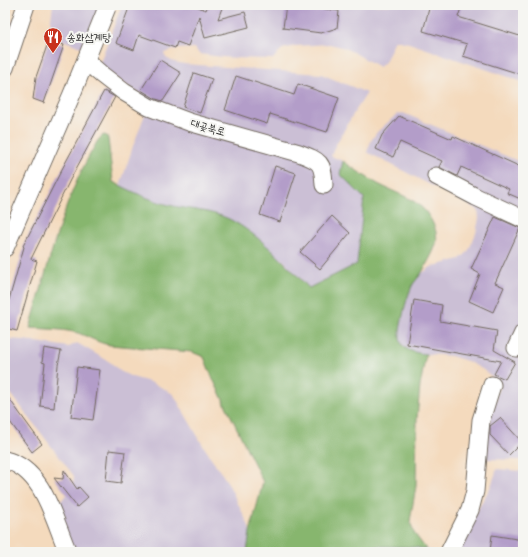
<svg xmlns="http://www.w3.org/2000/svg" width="528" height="557" font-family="Delius,'Poor Story',sans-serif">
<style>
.industrial{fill:#cbbfd5}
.forest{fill:#87b66e;stroke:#59704c}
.building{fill:#b39dc9}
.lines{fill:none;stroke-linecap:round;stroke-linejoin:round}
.minor-casing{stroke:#71685e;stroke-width:19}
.minor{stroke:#fff;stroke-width:17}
.labels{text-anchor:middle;stroke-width:4;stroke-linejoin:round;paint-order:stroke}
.poi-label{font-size:11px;fill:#2b2b2b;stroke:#f6f6f2;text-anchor:start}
.street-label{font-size:11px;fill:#2b2b2b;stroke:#f6f6f2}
</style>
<rect width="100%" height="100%" fill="#f6f6f2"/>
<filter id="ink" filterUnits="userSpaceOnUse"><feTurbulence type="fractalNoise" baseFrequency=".025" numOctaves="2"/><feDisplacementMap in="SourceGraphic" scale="8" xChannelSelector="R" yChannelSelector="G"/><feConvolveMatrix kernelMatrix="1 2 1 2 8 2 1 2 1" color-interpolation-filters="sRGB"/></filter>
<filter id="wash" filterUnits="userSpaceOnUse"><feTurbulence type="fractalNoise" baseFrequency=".012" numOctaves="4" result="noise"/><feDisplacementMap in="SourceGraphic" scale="16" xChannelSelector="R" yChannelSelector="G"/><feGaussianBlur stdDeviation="0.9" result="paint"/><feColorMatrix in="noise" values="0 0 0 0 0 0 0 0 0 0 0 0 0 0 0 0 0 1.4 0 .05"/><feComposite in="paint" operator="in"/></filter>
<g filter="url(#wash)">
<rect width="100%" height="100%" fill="#f4dabd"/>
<path class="industrial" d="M5 5H11L9 20 15 23 5 52Z
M53 5H102L84 48 51 36 49 32Z
M122 5H523V82L409 43 395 40 385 62 379 67 353 52 342 47 330 44 296 46 282 49 273 59 231 58 199 54 195 48 177 49 164 53 166 58 174 62 184 64 321 74 367 93 354 113 335 146 331 156 343 161 340 174 364 198 357 264 309 288 283 260 240 226 155 201 139 195 120 186 133 146 150 101 98 67Z
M403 113 523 163V460L482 459V448L500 383 482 369 467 361 451 356 414 353 406 349 400 341 399 332 406 303 412 285 422 273 431 267 460 259 468 252 476 233 479 218 478 210 469 205 367 152 371 141 377 132 397 114Z
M5 339 24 340 69 347 77 343 110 362 120 371 132 377 150 382 167 390 174 395 204 447 228 483 248 524 250 532 247 552H74L54 504 62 500 73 485 74 476 5 386Z
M497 469 523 471V552H454L491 486Z
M370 546 411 547 426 549 434 551 435 552H323L341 547Z"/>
<path class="forest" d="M104 135 107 136 108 139 113 182C132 191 149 200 169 205 189 210 210 210 229 219 259 234 286 264 309 288L357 264 364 198 340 174 343 161C354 169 366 177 378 184 397 194 420 199 430 218 435 226 438 235 436 244 434 252 425 267 421 274 418 278 414 282 412 286 408 295 405 305 403 315 397 341 397 351 426 354L420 386 417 418 416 486 410 521 414 533 426 549 411 547 370 546 341 547 323 552H247L250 532 263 482 212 377 204 357 192 352 110 345C97 343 87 335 74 332 60 329 45 329 30 328 48 268 61 204 93 149 96 144 98 138 104 135Z"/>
<g id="blocks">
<path class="building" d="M130 5H193L206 10 208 5H223L218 19 245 12 249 27 205 38 199 16 188 46 177 42 175 48 139 35 134 50 116 43Z
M286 5H297L339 11 337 28 321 33 283 28Z
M430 5H462L458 17 523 37V75L463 56 467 44 423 31Z
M49 40 64 45 44 103 33 99 36 77Z
M160 60 181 73 163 101 156 99 141 90Z
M194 73 212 79 200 113 183 107Z
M236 76 294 95 298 84 339 98 327 132 270 114 267 124 225 110Z
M104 91 115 97 70 180 31 259 37 261 17 331 5 328V314L24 247 23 246 61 171Z
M399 116 452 139 453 136 523 168V200L507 193 509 189 461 167 457 176 439 167 442 161 400 142 393 157 376 149 382 135Z
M275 166 296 173 280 222 260 215Z
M332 216 350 233 320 269 300 252Z
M495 217 520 228 495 283 504 287 493 312 469 301 480 274 471 269Z
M414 300 442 305 440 321 497 331 494 350 515 362 505 379 494 374 501 361 407 344Z
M44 348 61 351 58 365 54 408 40 406 45 363 42 362Z
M77 367 100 370 93 420 71 417Z
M5 393 42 444 32 452 5 415Z
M500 418 522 442 509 455 490 435V426Z
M109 450 125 452 121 483 106 481Z
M64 470 77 489 79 487 88 497 77 507 54 478 63 479Z
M492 535 523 540V552H490Z"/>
</g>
</g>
<g filter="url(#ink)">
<use href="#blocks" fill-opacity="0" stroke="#71685e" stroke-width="1"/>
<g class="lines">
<defs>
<path id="minor" d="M86 61 102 75 124 92 149 107 189 122 299 153C320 161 323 162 324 185
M5 68 26 5
M436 176 476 197 523 219
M5 248 72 94 108 5
M516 348 523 333
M5 460C44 469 54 521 68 552
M449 552 470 510 475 491 481 420 492 385"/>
</defs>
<use href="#minor" class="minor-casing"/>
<use href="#minor" class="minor"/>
</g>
</g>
<defs>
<symbol id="restaurant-pin" viewBox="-11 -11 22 30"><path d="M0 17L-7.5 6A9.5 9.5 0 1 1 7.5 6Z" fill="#c8321e" stroke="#f6f6f2"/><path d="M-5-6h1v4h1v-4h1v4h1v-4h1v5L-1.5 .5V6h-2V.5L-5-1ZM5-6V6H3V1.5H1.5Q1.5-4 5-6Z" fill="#fff"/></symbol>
</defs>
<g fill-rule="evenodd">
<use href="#restaurant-pin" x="42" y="26" width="22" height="30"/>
</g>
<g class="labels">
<g class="poi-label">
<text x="67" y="41">송화삼계탕</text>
</g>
<g class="street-label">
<text transform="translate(208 127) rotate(16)" y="4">대곶북로</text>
</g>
</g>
<rect width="528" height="557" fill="none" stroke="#f6f6f2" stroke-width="20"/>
</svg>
